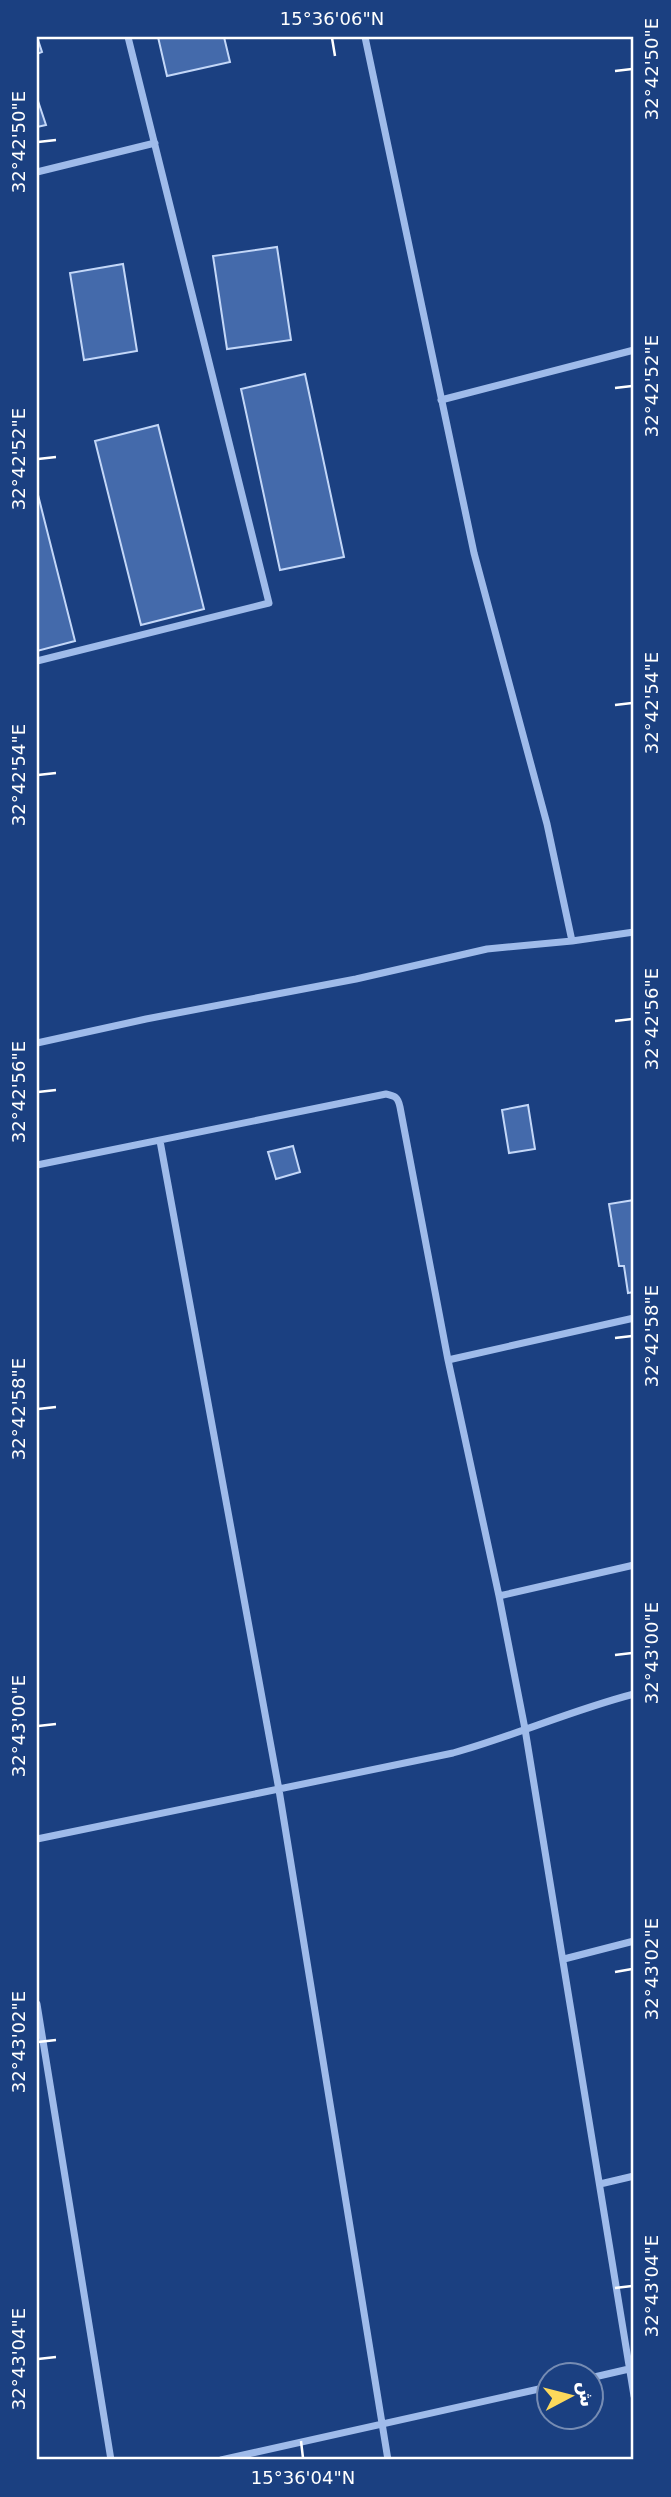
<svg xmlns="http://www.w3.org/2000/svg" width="671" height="2497" font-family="'DejaVu Sans','Noto Sans Arabic',sans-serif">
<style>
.building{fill:#446aab;stroke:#c3d7f8;stroke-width:2}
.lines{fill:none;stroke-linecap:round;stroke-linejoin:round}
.minor{stroke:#9fbbea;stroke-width:7}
.ticks{fill:none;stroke:#fff;stroke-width:2.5}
.neatline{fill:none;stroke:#fff;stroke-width:2.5}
.ticks-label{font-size:18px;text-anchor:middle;fill:#fff}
</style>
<rect width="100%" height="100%" fill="#1b4081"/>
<path class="building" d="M37 37 42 52 37 54Z
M158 37H224L230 62 167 76Z
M37 98 46 125 37 127Z
M277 247 291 340 227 349 213 256Z
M123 264 137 351 84 360 70 273Z
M305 374 344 557 280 570 241 389Z
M158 425 204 609 141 625 95 441Z
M37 491 75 641 37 651Z
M528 1105 535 1149 509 1153 502 1110Z
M293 1146 300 1172 276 1179 268 1152Z
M634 1200V1292L628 1293 624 1266H619L609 1204Z"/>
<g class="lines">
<path class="minor" d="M37 172 155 143
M441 400 634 350
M37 661 269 603 128 37
M572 941 634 932
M37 1043 146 1019 356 979 487 949 572 941 547 824 474 553 365 37
M160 1141 279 1790 388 2460
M37 1165 386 1094C395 1096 398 1097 400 1107L448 1360
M634 1318 448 1360 499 1596 525 1729 634 2396
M499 1596 634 1565
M37 1839 453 1753C514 1736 572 1710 634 1694
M564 1959 634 1941
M37 2004 111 2460
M600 2184 634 2176
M590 2378 629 2369
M221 2460 548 2387"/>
</g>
<path class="ticks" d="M332 38 335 56M615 71 632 69M38 142 56 140M615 388 632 386M38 459 56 457M615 705 632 703M38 775 56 773M615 1021 632 1019M38 1092 56 1090M615 1338 632 1336M38 1409 56 1407M615 1655 632 1653M38 1726 56 1724M615 1972 632 1969M38 2042 56 2040M615 2288 632 2286M38 2359 56 2357M301 2441 303 2458"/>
<rect width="671" height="2497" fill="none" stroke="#1b4081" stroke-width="77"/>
<g transform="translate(570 2396) rotate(83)"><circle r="33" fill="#1b4081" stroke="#768cb3" stroke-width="2"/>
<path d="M0-5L12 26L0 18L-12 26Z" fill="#fcd95b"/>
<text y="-10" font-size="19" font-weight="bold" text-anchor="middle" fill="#ffffff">ش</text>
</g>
<rect x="38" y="38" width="594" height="2420" class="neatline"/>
<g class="ticks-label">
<text x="332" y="25">15°36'06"N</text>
<text transform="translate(652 69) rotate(-90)" y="6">32°42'50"E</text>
<text transform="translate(19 142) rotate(-90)" y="6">32°42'50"E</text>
<text transform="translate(652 386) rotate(-90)" y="6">32°42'52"E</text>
<text transform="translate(19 459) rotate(-90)" y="6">32°42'52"E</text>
<text transform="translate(652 703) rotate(-90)" y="6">32°42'54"E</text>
<text transform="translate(19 775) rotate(-90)" y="6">32°42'54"E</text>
<text transform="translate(652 1019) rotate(-90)" y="6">32°42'56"E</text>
<text transform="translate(19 1092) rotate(-90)" y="6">32°42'56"E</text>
<text transform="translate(652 1336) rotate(-90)" y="6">32°42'58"E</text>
<text transform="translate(19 1409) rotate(-90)" y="6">32°42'58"E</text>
<text transform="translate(652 1653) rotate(-90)" y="6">32°43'00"E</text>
<text transform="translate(19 1726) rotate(-90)" y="6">32°43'00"E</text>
<text transform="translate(652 1969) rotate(-90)" y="6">32°43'02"E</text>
<text transform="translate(19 2042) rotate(-90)" y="6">32°43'02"E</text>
<text transform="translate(652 2286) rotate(-90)" y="6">32°43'04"E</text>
<text transform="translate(19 2359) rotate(-90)" y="6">32°43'04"E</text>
<text x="303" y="2484">15°36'04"N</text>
</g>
</svg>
